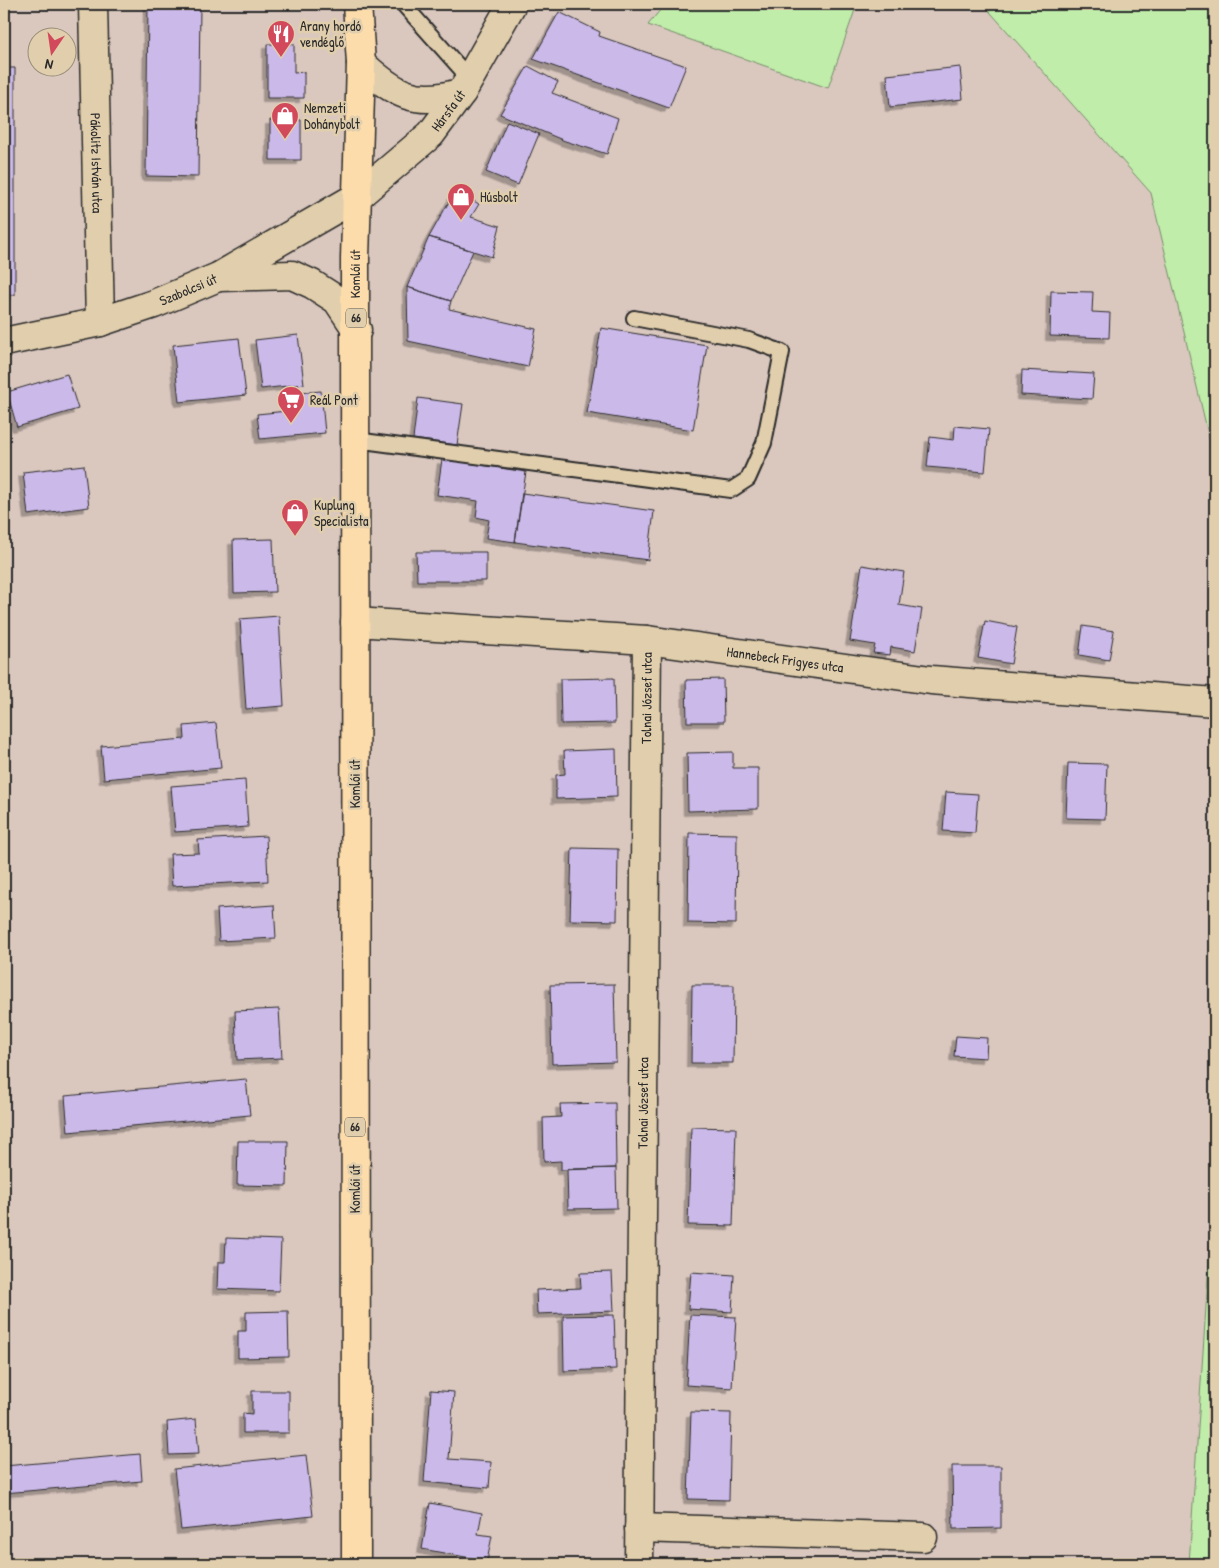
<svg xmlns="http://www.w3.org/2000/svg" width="1219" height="1568" font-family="'Patrick Hand',sans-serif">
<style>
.green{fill:#c0edaa;stroke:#768c6a}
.building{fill:#cbb9ea;stroke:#2b2b2b;filter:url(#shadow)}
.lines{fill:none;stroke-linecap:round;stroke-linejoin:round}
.lane-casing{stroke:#2b2b2b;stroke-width:18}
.street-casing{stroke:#2b2b2b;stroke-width:31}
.secondary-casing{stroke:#2b2b2b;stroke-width:31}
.primary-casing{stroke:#2b2b2b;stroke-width:31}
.lane{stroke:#e1ceac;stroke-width:14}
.street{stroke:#e1ceac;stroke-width:28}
.secondary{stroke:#e1ceac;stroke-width:28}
.primary{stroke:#fddcac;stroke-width:28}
.labels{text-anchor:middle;stroke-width:5;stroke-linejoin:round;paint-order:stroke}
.shield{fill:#e1ceac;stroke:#625c52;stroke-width:1}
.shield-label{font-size:12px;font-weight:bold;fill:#2b2b2b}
.poi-label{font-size:14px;fill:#2b2b2b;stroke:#e1ceac;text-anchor:start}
.street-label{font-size:14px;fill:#2b2b2b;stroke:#e1ceac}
</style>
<defs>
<filter id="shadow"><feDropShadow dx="-4.5" dy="4.5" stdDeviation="0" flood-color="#0004"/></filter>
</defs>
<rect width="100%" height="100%" fill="#dac8bf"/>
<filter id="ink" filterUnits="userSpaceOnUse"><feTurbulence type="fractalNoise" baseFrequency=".02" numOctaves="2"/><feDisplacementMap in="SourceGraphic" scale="10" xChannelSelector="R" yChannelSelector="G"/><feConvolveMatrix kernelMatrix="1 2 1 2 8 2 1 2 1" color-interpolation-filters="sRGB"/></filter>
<g filter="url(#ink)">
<path class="green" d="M665 4H857L828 88 648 25Z
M983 4H1215V463L1151 193Z
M1215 1171V1564H1189Z"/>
<path class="building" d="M148 4H200L198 177 146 176Z
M559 12 600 32 599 36 686 66 669 108 533 59Z
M267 44H294V73L304 72V98H267Z
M528 66 558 82 552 93 618 118 607 154 565 141 500 114Z
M960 67 963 99 890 107 887 75Z
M4 68H15V295H4Z
M270 120H301V160H270Z
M507 121 539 134 518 185 486 172Z
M455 191 479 204 471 217 500 226 492 257 429 237Z
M429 237 473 251 451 301 407 287Z
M407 287 451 301 449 309 536 329 528 367 408 341Z
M1051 291 1093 292 1092 312 1110 313 1109 338 1050 336Z
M601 328 707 345 693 430 587 413Z
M298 335 304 384 261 389 255 340Z
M239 338 246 395 179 402 173 345Z
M1022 370 1094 374 1092 399 1021 395Z
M67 374 78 409 17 427 7 392Z
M321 391 325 433 260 439 257 414 287 411 286 394Z
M418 398 463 404 457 445 413 439Z
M955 426 989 429 985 472 927 467 930 437 954 440Z
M442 459 526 472 515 542 486 538 489 520 476 517 478 501 437 495Z
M84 465 89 507 28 515 23 472Z
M522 493 654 511 648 560 515 542Z
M273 539 275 592 234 593 233 540Z
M416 552H486V581H417Z
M862 565 904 572 899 605 922 609 915 651 891 647 890 655 873 653 875 645 850 641Z
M279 616 284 706 246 709 240 619Z
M985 621 1017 627 1011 664 978 658Z
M1083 626 1114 631 1109 660 1079 655Z
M614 678 615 723 561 724 560 679Z
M723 679 724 722H687L686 680Z
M216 723 221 768 104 779 101 746 185 739 184 726Z
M616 749 617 797 556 799V775L565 774 564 751Z
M733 752V768H758V809L688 811 687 753Z
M1068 763 1107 764 1105 819 1066 818Z
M245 780 248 827 175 832 171 786Z
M946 792 978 794 975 833 943 831Z
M689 833 737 834 736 924 688 923Z
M266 836 268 881 172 886 170 854 199 853 198 840Z
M572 848 618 849 617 921 570 920Z
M274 905 276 938 219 941 217 909Z
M614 984 616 1062 552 1064 550 985Z
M692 985H734L733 1063H691Z
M279 1009 282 1058 237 1060 235 1011Z
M956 1036 987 1038 986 1058 954 1056Z
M246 1079 250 1115 68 1132 65 1096Z
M615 1103 616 1168 561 1170V1161L544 1162 543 1118 561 1117 560 1104Z
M691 1127 736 1128 733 1226 688 1225Z
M238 1141H288L287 1186 237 1185Z
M616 1168 617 1208 568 1209 567 1169Z
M226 1238 281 1240 279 1291 217 1289 218 1262H225Z
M612 1272 614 1311 537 1314 536 1290 581 1288 580 1273Z
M691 1272 734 1275 732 1312 688 1309Z
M288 1311 289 1357 238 1358V1331H246V1312Z
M614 1315 616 1369 564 1371 563 1316Z
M690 1315 736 1317 732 1388 686 1385Z
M431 1390 454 1392 449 1459 491 1462 489 1488 424 1482Z
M252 1391H289V1433H243V1413L252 1414Z
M691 1412 731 1413 729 1500 688 1499Z
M196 1419 199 1454 169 1455 167 1422Z
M140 1454 142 1481 4 1493V1466Z
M306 1455 313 1516 181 1530 174 1469Z
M952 1466H1001V1528L953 1529Z
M430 1503 482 1513 478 1534 492 1536 487 1561 422 1549Z"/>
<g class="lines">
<defs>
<path id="lane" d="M403 4 469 78
M356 440 731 490 748 479 764 443 782 352 749 340 634 318"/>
<g id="street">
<path id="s1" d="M93 4 100 322"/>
<path id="s2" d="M355 622 647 640 931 680 1215 702"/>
<path d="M639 1528 923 1537"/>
<path id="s3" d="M639 1564 647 640"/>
</g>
<g id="secondary">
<path d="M361 63C394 94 416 107 462 92"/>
<path d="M219 277 292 275 312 284 337 300 357 330"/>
<path id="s4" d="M4 342 100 322 154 304 218 277 358 196 431 134 462 92 512 4"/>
</g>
<g id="primary">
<path id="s5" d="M356 1564 355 258 361 63 357 4"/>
</g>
</defs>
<use href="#lane" class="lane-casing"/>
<use href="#street" class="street-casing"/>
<use href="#secondary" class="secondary-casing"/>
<use href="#primary" class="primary-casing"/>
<use href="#lane" class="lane"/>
<use href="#street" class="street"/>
<use href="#secondary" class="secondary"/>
<use href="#primary" class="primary"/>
</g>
</g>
<defs>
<symbol id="restaurant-pin" viewBox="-11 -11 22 30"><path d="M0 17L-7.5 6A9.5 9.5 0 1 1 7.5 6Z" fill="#d1495b" stroke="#e1ceac"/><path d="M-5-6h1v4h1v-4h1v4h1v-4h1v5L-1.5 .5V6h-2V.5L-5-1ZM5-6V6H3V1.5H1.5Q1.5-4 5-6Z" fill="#fff"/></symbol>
<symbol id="shop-pin" viewBox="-11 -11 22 30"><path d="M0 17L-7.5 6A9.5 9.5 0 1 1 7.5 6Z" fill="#d1495b" stroke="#e1ceac"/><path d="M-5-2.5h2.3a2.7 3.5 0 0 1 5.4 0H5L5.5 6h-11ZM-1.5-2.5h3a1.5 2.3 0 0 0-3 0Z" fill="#fff"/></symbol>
<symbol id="supermarket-pin" viewBox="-11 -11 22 30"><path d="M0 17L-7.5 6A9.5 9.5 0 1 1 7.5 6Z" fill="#d1495b" stroke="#e1ceac"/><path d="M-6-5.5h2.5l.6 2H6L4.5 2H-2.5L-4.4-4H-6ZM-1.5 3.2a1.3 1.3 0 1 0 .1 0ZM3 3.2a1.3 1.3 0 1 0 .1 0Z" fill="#fff"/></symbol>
</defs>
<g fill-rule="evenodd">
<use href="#restaurant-pin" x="265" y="18" width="32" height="43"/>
<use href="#shop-pin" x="269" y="100" width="32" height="43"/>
<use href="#shop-pin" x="445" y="181" width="32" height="43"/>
<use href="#supermarket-pin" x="275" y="384" width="32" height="43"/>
<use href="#shop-pin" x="279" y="497" width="32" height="43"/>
</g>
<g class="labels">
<g class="shield">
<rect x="346" y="308.5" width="20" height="19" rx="4"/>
<rect x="345" y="1117.5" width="20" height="19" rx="4"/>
</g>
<g class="shield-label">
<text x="356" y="322">66</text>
<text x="355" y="1131">66</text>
</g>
<g class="poi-label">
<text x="300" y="31">Arany hordó<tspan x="300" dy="16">vendéglő</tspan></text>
<text x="304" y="113">Nemzeti<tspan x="304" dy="16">Dohánybolt</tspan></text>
<text x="480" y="202">Húsbolt</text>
<text x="310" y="405">Reál Pont</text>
<text x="314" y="510">Kuplung<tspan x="314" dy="16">Specialista</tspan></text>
</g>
<g class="street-label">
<text dy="5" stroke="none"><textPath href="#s4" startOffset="511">Hársfa út</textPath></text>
<text dy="5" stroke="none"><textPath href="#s1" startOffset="159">Pákolitz István utca</textPath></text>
<text dy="5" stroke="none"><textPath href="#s5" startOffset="1290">Komlói út</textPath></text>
<text dy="5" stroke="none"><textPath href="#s4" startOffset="192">Szabolcsi út</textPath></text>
<text dy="5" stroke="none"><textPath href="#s2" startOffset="432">Hannebeck Frigyes utca</textPath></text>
<text dy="5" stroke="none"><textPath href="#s3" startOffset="866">Tolnai József utca</textPath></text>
<text transform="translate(355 784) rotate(-90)" y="5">Komlói út</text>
<text dy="5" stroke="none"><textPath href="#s3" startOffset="461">Tolnai József utca</textPath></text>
<text transform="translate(355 1189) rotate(-90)" y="5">Komlói út</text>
</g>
</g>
<rect width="1219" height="1568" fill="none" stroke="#e1ceac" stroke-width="20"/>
<rect x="10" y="10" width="1199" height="1548" fill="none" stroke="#2b2b2b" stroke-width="2" filter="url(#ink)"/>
<g transform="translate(52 52) rotate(193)"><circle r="24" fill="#e1ceac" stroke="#988d78"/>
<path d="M0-4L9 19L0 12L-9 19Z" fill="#d1495b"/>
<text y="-8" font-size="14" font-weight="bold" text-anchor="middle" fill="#2b2b2b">N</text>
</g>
</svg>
